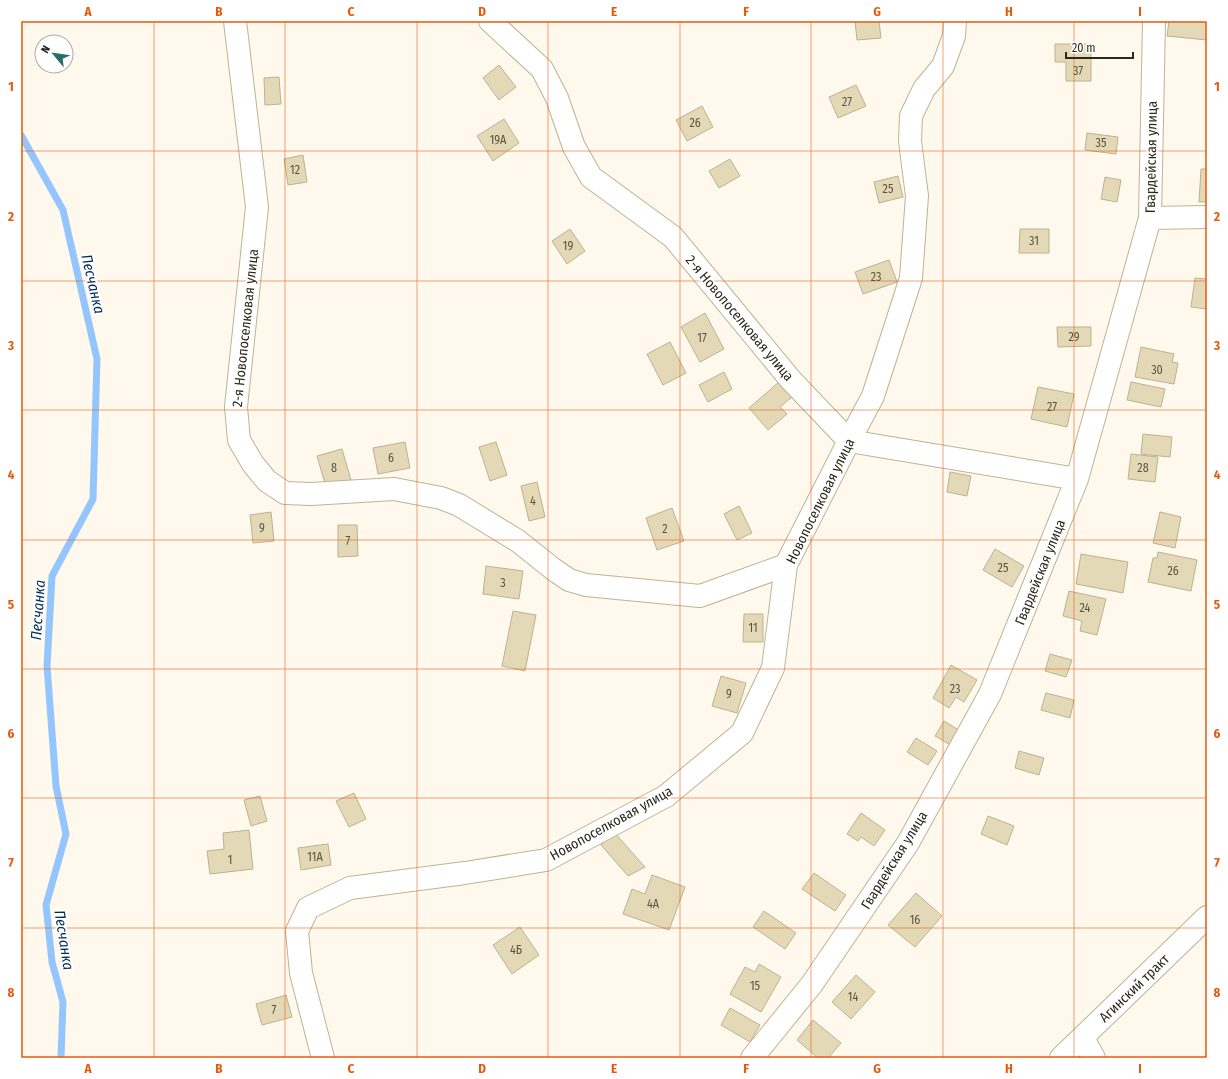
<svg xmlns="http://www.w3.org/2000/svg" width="1228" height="1079" font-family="'Fira Sans Condensed',sans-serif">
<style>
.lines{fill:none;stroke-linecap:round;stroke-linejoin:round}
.stream{stroke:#95c5fd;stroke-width:7}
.building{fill:#e4d9b7;stroke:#bcb191}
.minor-casing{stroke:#beb393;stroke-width:24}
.highway-casing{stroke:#beb393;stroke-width:24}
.minor{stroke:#fff;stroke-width:22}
.highway{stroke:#fff;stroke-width:22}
.grid{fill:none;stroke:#e8590c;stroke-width:1;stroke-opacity:0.55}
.labels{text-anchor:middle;stroke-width:4;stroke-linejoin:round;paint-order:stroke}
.number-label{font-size:12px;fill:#5a5442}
.street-label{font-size:14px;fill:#2c281b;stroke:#fff}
.water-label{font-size:15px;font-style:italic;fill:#022c57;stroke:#fff}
.neatline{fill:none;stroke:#e8590c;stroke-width:1.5}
.grid-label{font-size:13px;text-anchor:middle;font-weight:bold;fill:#e8590c}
</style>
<rect width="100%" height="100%" fill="#fef9ec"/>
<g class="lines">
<path class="stream" d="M21 135 63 210 97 359 93 499 52 576 47 666 56 786 66 834 46 905 52 962 63 1002 61 1058"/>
</g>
<path class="building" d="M855 21H879L881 38 857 40Z
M1169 21H1207V40L1167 36Z
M1055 44H1091V81H1066V62H1055Z
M499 65 516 87 499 100 483 78Z
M279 77 281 104 265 105 264 78Z
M856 85 866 106 838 118 829 97Z
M702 106 713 127 687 141 676 120Z
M504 119 519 143 493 161 477 136Z
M1087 133 1118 137 1116 154 1085 150Z
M303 155 307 182 288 185 284 159Z
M730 159 740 176 719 188 709 171Z
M1201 169H1207V202H1199Z
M898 176 903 197 879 203 874 182Z
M1105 177 1121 180 1117 202 1101 199Z
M570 229 585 251 567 264 552 241Z
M1020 229H1049V253H1019Z
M889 260 897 282 863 294 855 272Z
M1195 278 1207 279V309L1191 307Z
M705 313 724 349 700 362 681 327Z
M1057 327H1091V346L1058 347Z
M670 342 686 373 663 385 647 354Z
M1141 347 1174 354 1172 362 1178 363 1174 384 1135 377Z
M724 372 732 389 708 402 699 385Z
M779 382 792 397 780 407 787 414 768 430 749 408Z
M1131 382 1165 389 1161 407 1127 400Z
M1038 387 1074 394 1067 427 1031 419Z
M1143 434 1172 437 1170 457 1141 454Z
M405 442 410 468 378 474 373 448Z
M496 442 507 475 490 481 479 447Z
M342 449 351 480 326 487 317 456Z
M1131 454 1158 457 1155 482 1128 479Z
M950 472 971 476 967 496 947 492Z
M537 482 545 517 529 521 521 486Z
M739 506 752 533 737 540 724 514Z
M672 508 684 541 657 550 646 518Z
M271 512 274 541 253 543 250 515Z
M1160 512 1181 517 1175 548 1153 543Z
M338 525H357L358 556 338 557Z
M995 549 1024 566 1012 587 983 570Z
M1158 552 1197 560 1191 591 1148 582 1153 558H1157Z
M1081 554 1128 562 1123 593 1076 584Z
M486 566 523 571 519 599 483 594Z
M1069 591 1106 599 1097 635 1080 631 1082 621 1063 616Z
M513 611 536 615 525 671 502 666Z
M744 614H763V642H743Z
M1050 654 1072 660 1066 677 1045 671Z
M951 665 977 680 964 702 956 697 949 708 933 698Z
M721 676 746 683 737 713 712 706Z
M1046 693 1074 700 1070 718 1041 710Z
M944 721 962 732 954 747 935 736Z
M916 738 937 751 928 765 907 752Z
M1019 751 1044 758 1039 775 1015 768Z
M354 793 366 819 349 827 336 801Z
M260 796 267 821 251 826 244 800Z
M861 813 885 830 874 846 861 837 858 841 847 834Z
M988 816 1014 826 1007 845 981 834Z
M249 830 253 869 210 874 207 851 224 849 223 833Z
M614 832 645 867 628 876 601 845Z
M328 844 331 865 301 870 298 848Z
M814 873 846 895 835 911 802 889Z
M652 875 685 887 669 930 623 914 632 889 645 894Z
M916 893 942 916 915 947 888 925Z
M764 911 796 933 785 949 753 927Z
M520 927 539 955 512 974 493 945Z
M759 964 781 977 761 1012 730 994 745 967 755 972Z
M856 975 875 992 851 1019 832 1002Z
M286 995 292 1017 262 1025 256 1004Z
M730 1008 760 1025 750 1042 721 1025Z
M813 1020 841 1043 828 1058H818L797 1040Z"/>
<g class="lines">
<defs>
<path id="minor" d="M235 21 257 207 236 407 239 440 253 464 267 481 285 493 311 494 394 489 441 498 459 505 518 541 553 569 569 580 586 585 700 596 786 565
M490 21 542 69 557 98 574 147 591 177 673 237 790 379 849 441 1077 479
M1150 218 1207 217
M1083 1038 1094 1058
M323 1058 301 973 297 931 308 908 350 888 465 873 546 860 666 796 742 733 773 668 786 565 849 441 873 396 911 278 917 196 910 141 911 116 924 89 943 66 954 36 955 21
M752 1058 812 984 908 843 990 694 1077 479 1150 218 1154 21"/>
<path id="highway" d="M1061 1058 1207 917"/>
</defs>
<use href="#minor" class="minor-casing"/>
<use href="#highway" class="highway-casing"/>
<use href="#minor" class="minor"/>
<use href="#highway" class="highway"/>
</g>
<path class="grid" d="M154 21V1058M285 21V1058M417 21V1058M548 21V1058M680 21V1058M811 21V1058M943 21V1058M1074 21V1058M21 151H1207M21 281H1207M21 410H1207M21 540H1207M21 669H1207M21 798H1207M21 928H1207"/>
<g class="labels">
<g class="number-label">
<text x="1078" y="75">37</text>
<text x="847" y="106">27</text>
<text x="695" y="127">26</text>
<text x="498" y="144">19А</text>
<text x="1101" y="147">35</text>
<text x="295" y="174">12</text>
<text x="888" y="193">25</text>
<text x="1034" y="245">31</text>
<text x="568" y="250">19</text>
<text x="876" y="281">23</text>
<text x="1074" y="341">29</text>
<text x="702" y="342">17</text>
<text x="1157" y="374">30</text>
<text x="1052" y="411">27</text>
<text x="391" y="462">6</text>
<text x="334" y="472">8</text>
<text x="1143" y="472">28</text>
<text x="533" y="505">4</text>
<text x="262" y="532">9</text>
<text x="665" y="533">2</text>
<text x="348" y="545">7</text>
<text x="1003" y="572">25</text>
<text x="1173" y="575">26</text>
<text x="503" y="587">3</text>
<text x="1085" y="612">24</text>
<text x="753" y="632">11</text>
<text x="955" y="693">23</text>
<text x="729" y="698">9</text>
<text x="315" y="861">11А</text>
<text x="230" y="864">1</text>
<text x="653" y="908">4А</text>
<text x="915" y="924">16</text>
<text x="516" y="954">4Б</text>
<text x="755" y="990">15</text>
<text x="853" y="1001">14</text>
<text x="274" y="1014">7</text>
</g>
<g class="street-label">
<text transform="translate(1151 157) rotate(-89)" y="5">Гвардейская улица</text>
<text transform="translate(740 318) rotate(50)" y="5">2-я Новопоселковая улица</text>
<text transform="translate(245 328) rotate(-84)" y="5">2-я Новопоселковая улица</text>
<text transform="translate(820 501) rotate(-64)" y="5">Новопоселковая улица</text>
<text transform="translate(1040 572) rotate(-68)" y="5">Гвардейская улица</text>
<text transform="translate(611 823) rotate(-29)" y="5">Новопоселковая улица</text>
<text transform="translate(894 860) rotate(-58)" y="5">Гвардейская улица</text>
<text transform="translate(1134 988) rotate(-44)" y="5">Агинский тракт</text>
</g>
<g class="water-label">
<text transform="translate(93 284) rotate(77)" y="5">Песчанка</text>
<text transform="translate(38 610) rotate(-86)" y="5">Песчанка</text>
<text transform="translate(64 940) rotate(81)" y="5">Песчанка</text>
</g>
</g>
<rect width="1228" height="1079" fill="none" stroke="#ffffff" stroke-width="44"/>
<g transform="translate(54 54) rotate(299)"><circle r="19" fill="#ffffff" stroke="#aba9a4"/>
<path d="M0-3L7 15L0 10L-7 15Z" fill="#27706a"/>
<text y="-6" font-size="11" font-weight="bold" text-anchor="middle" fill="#2c281b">N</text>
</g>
<path d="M1066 52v6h67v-6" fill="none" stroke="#2c281b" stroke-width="2"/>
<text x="1072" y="52" font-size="12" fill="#2c281b" stroke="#ffffff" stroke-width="3" paint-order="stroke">20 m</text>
<rect x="22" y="22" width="1184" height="1035" class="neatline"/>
<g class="grid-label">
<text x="88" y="16">A</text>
<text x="219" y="16">B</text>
<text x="351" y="16">C</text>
<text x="482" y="16">D</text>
<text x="614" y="16">E</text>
<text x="746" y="16">F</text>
<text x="877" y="16">G</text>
<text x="1009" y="16">H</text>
<text x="1140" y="16">I</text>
<text x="11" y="91">1</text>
<text x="1217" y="91">1</text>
<text x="11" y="221">2</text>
<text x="1217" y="221">2</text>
<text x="11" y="350">3</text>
<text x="1217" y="350">3</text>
<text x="11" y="479">4</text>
<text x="1217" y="479">4</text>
<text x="11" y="609">5</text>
<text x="1217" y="609">5</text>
<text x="11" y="738">6</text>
<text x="1217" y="738">6</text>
<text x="11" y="867">7</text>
<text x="1217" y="867">7</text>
<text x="11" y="997">8</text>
<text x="1217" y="997">8</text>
<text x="88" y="1073">A</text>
<text x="219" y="1073">B</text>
<text x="351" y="1073">C</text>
<text x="482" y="1073">D</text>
<text x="614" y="1073">E</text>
<text x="746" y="1073">F</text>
<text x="877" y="1073">G</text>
<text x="1009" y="1073">H</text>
<text x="1140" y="1073">I</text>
</g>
</svg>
